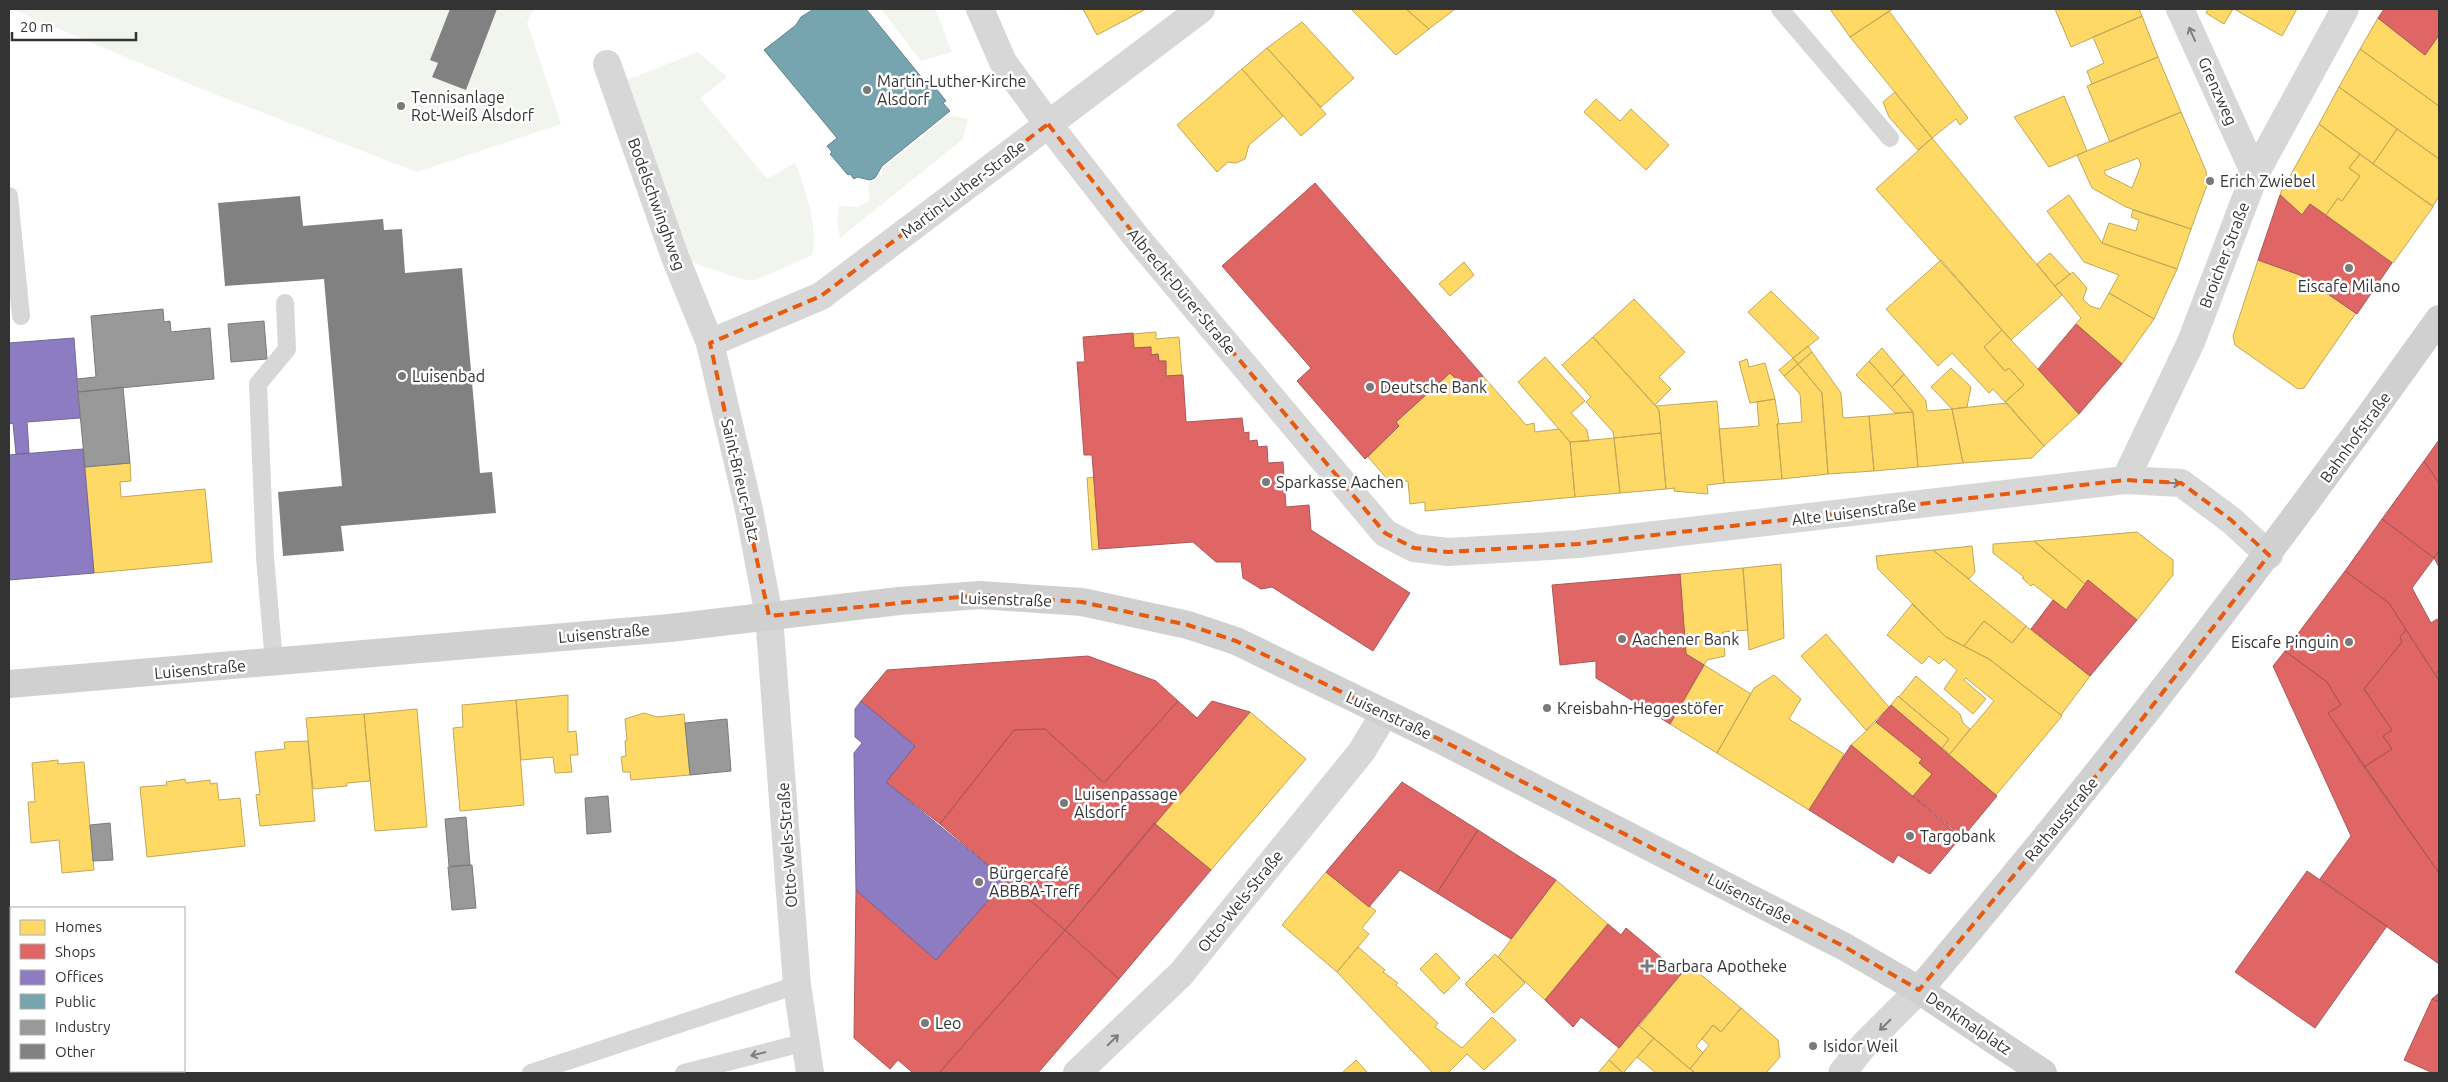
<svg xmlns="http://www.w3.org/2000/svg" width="2448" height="1082" font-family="Ubuntu,sans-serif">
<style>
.green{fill:#f1f5ed}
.homes{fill:#ffd966;stroke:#c2a757;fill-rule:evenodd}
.shops{fill:#e06666;stroke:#ac5757}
.offices{fill:#8e7cc3;stroke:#736698}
.public{fill:#76a5af;stroke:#62838a}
.industry{fill:#999;stroke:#7a7a7a}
.building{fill:#818181}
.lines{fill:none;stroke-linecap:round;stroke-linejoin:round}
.lane{stroke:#d7d7d7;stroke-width:18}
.street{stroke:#d7d7d7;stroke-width:28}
.secondary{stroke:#d0d0d0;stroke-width:28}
.oneway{stroke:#7d7d7d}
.marked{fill:none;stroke:#e8590c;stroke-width:4;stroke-dasharray:10 6;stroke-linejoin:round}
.poi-dot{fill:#7a7a7a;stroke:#fff;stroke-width:2}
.labels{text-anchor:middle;stroke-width:5;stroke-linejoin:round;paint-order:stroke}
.poi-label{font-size:16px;fill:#333;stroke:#fff;text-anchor:start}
.street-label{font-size:16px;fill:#333;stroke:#fff}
</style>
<rect width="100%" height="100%" fill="#fff"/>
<path class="green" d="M12 9H534L527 23 561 124 417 172 199 88Z
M881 9H935L952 52 921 61Z
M698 52 727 77 700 98 767 179 795 163C805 187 819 230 812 255L756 280H745L688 261 627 80Z
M949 115 968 119 963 139 840 238 837 218 839 206 858 207 870 200 868 184 882 175 884 167Z
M9 1045 11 1047V1071H39L42 1073H9Z"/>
<path class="homes" d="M1083 9H1146L1097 35Z
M1351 9H1406L1429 29 1396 55Z
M1406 9H1455L1429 29Z
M1830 9H1893L1850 37Z
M2055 9H2139L2142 16 2071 47Z
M2208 9H2233L2224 24 2206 13Z
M2234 9H2297L2282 36Z
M1889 11 1968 118 1960 125 1956 119 1932 138 1850 37Z
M2142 16 2158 57 2092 84 2087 71 2104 63 2093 37Z
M2378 18 2425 55 2439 35V106L2360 49Z
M1302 22 1354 78 1321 107 1267 48Z
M1267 48 1326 114 1301 136 1242 69Z
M2360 49 2439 106V159L2339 87Z
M2158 57 2181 112 2110 142 2087 86Z
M1242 69 1283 116 1249 145 1245 159 1236 163 1228 162 1217 172 1177 125Z
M2339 87 2397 129 2373 164 2319 124Z
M1895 92 1932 138 1918 150 1889 117 1883 102Z
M2064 96 2087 151 2049 167 2014 117Z
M1596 99 1620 121 1631 109 1669 145 1646 170 1584 112Z
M2181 112 2206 171 2207 185 2191 229 2126 207 2092 188 2077 155ZM2138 158 2141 165 2132 188 2106 175 2104 171Z
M2319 124 2360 154 2349 168 2360 176 2342 201 2338 198 2326 215 2310 204 2302 215 2280 194Z
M2397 129 2439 159V196L2433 206 2373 164Z
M1932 138 2062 295 2011 340 1876 189Z
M2360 154 2433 207 2393 263 2326 215 2338 198 2342 201 2360 176 2349 168Z
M2069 195 2102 243 2177 269 2154 319 2109 293 2119 275 2084 262 2047 211Z
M2133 210 2191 229 2177 269 2102 243 2109 223 2136 231 2139 220 2131 217Z
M2050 253 2070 274 2055 286 2037 264Z
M1941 260 2002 330 1984 347 2005 371 2009 368 2024 385 2005 402 1993 389 1989 393 1952 353 1938 366 1886 309Z
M2258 260 2300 275 2356 313 2304 388 2298 389 2235 345 2233 336Z
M1464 262 1474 275 1450 296 1439 284Z
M2073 272 2087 288 2083 299 2090 306 2100 309 2109 293 2154 319 2122 364 2076 324 2081 318 2055 286Z
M1771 291 1819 338 1793 358 1748 312Z
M1634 299 1685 352 1659 377 1671 389 1655 405 1593 337Z
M2002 330 2079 414 2044 446 2005 402 2024 385 2009 368 2005 371 1984 347Z
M1156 332V339L1179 337 1182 375 1166 376V361H1159L1158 354 1151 355V347L1134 348 1133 334Z
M1593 337 1659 410 1661 433 1614 438 1613 432 1586 402 1591 397 1562 365Z
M1808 346 1812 352 1798 364 1793 358Z
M1882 348 1904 374 1892 387 1869 361Z
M1812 352 1841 393 1843 418 1869 416 1874 471 1828 474 1822 393 1798 364Z
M1545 357 1585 401 1571 413 1587 430 1589 441 1570 442 1518 382Z
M1793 358 1798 364 1784 376 1779 370Z
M1747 359 1749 367 1765 363 1775 399 1750 403 1739 362Z
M1869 361 1892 387 1913 412 1895 413 1856 375Z
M1798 364 1822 393 1828 474 1782 479 1777 424 1802 422 1800 394 1784 376Z
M1951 368 1971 387 1967 407 1952 409 1931 387Z
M1450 373 1468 391 1483 376 1526 425 1534 423 1535 432 1559 429 1570 442 1575 497 1425 511V502L1410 504 1408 481 1391 483 1368 457 1399 426 1396 422Z
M1904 374 1926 401 1927 411 1952 409 1963 463 1918 467 1913 412 1892 387Z
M1775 399 1779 424H1777L1782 479 1724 483 1719 429 1759 426 1757 402Z
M1717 401 1724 483 1707 485 1708 494 1674 491 1675 488 1666 489 1659 410 1656 406Z
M2007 403 2044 446 2032 458 1963 463 1952 409Z
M1913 412 1918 467 1874 471 1869 416Z
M1661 433 1666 489 1620 493 1614 438Z
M1614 438 1620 493 1575 497 1570 442Z
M130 463 131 481 120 482 121 497 205 489 212 562 94 573 85 467Z
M1094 477 1099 549 1092 550 1087 478Z
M2137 532 2173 560V575L2137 620 2088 580 2085 584 2034 541Z
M2034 541 2085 584 2066 610 2033 584 2031 586 2022 578 2024 577 1993 553V544Z
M1972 546 1975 572 1969 579 1933 550Z
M1933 550 2026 626 2012 643 1984 621 1964 646 1946 637 1878 569 1876 556Z
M1781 564 1784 638 1749 650 1743 568Z
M1743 568 1748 630 1723 632 1725 656 1707 660 1704 665 1686 654 1680 574Z
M1912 604 1946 637 1989 659 2062 716 1996 795 1948 756 1994 701 1966 678 1964 680 1986 699 1973 714 1944 689 1957 670 1944 659 1939 664 1929 656 1922 664 1887 635Z
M1984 621 2012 643 2026 626 2090 676 2061 715 1989 659 1964 646Z
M1826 634 1889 707 1866 730 1801 656Z
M1704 665 1751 694 1717 753 1670 724Z
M1774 675 1801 699 1789 719 1844 754 1809 810 1717 753 1754 688Z
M1916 676 1960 714 1963 723 1970 729 1950 754 1942 748 1949 739 1899 697Z
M568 695V732L576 731 578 755H570L572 772 555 773 553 757 521 760 516 700Z
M1898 696 1949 739 1942 748 1891 705Z
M516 700 524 805 460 811 453 728 463 727 462 705Z
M417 709 427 827 375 831 364 714Z
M1250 712 1306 759 1211 870 1154 823Z
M644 713 657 717 684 714 690 775 631 780 630 772H623L621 757 626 756 625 741 627 740 625 719Z
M364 714 370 781 347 783V786L313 789 306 718Z
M1876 722 1922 759 1919 763 1932 774 1913 796 1851 745Z
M308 741 315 821 260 826 256 795 260 794 255 752 285 749 284 742Z
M58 760V764L84 762 94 870 62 873 59 840 31 843 28 802H35L32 763Z
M185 779 186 783 210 780V784L217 783 219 800 240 798 245 846 147 857 140 787 167 785 166 782Z
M1326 872 1376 911 1362 928 1369 934 1337 972 1282 925Z
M1556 880 1608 924 1545 1000 1498 957Z
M1358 947 1385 970 1383 972 1398 983 1396 985 1438 1023 1435 1027 1462 1048 1492 1017 1516 1040 1484 1070 1467 1054 1448 1073H1433L1337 972Z
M1436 953 1460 978 1444 994 1420 969Z
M1495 954 1525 983 1494 1013 1465 984Z
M1690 971 1699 973 1741 1008 1721 1032 1713 1025 1696 1046 1703 1053 1690 1069 1639 1026 1681 974Z
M1741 1008 1778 1040 1780 1057 1766 1073H1695L1690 1069 1709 1045 1702 1039 1713 1025 1721 1032Z
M1638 1025 1654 1038 1623 1073 1609 1060Z
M1654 1038 1690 1069 1695 1073H1656L1637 1057Z
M1356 1060 1368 1073H1342Z
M1609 1060 1623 1073H1598Z"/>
<path class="shops" d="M2384 9H2439V35L2425 55 2378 18Z
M1315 183 1483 376 1468 391 1450 373 1396 422 1399 426 1365 459 1297 381 1311 368 1222 266Z
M2280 195 2302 215 2310 204 2392 263 2357 314 2300 275 2258 260Z
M2076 324 2122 364 2079 414 2038 369Z
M1133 333 1134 348 1151 347V355L1158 354 1159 361H1166V376L1183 375 1186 422 1242 418 1244 433 1249 432V441L1257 440 1258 447 1267 446 1268 463 1283 462 1286 507 1309 505 1311 530 1410 593 1373 651 1272 587 1261 589 1243 578 1241 562H1216L1193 542 1099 549 1092 455H1084L1077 362H1085L1083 337Z
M2439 440V483L2424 461Z
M2424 461 2439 483V551L2434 558 2382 519Z
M2382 519 2434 558 2412 588 2431 623 2437 619 2439 624V670L2435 674 2389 603 2345 571Z
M2439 551V567L2434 558Z
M2345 571 2389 603 2406 630 2400 637 2402 642 2364 689 2392 730 2383 736 2392 749 2364 767 2328 713 2341 705 2327 682 2285 651Z
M1680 574 1686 654 1704 665 1670 724 1596 678V661L1560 665 1552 585Z
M2088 580 2137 620 2090 676 2031 629 2053 600 2066 610Z
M2406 630 2439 681V873L2364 767 2392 749 2383 736 2392 730 2364 689 2402 642 2400 637Z
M2285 651 2327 682 2341 705 2328 713 2439 873V964L2320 879 2351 836 2273 666Z
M1088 656 1156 681 1178 701 1104 783 1045 729 1014 730 940 824 886 782 915 746 861 701 887 670Z
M2439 670V681L2435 674Z
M1178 701 1197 718 1212 701 1250 712 1065 930 940 824 1014 730 1045 729 1104 783Z
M1891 705 1997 796 1963 837 1913 796 1932 774 1919 763 1922 759 1876 722Z
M1851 745 1961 837 1930 874 1898 855 1893 863 1809 810Z
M1402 782 1478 830 1437 893 1400 870 1369 907 1326 872Z
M1154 823 1211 870 1119 979 1065 930Z
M1478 830 1556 880 1511 939 1437 893Z
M2307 871 2387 926 2315 1028 2235 972Z
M1006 880 1065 930 939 1073H913L898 1060 890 1069 854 1038 856 890 936 960Z
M1608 924 1621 935 1626 928 1681 974 1619 1048 1581 1017 1573 1027 1545 1000Z
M1065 930 1119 979 1038 1073H939Z
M2439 993V1002L2432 999Z
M2432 999 2439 1002V1073H2433L2404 1060Z"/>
<path class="offices" d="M74 338 80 418 27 422 29 453 16 454 13 423 9 424V343Z
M83 449 94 573 9 580V455Z
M861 701 915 746 886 782 1006 880 936 960 856 890 854 753 862 743 855 737V709Z"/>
<path class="public" d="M814 9H866L918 73 925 81 928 78 946 101 943 103 950 111 882 166 875 178 870 180 857 177 854 179 850 174 848 175 830 154 832 152 827 146 837 138 764 50 796 25 801 17Z"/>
<path class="industry" d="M163 309 164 322 170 321 171 332 210 328 214 379 78 392 77 379 96 377 91 316Z
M264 321 267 359 231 362 228 324Z
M123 387 130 463 85 467 78 392Z
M727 719 731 771 690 775 685 723Z
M608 796 611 832 587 834 585 798Z
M466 817 470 865 449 866 445 819Z
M110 823 113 860 93 861 90 825Z
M472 865 476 908 452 910 448 867Z"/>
<path class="building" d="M450 9H497L466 90 432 77 438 63 430 60Z
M300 196 303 226 383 219 384 230 402 229 405 273 462 268 480 473 492 472 496 513 341 526 344 551 283 556 278 492 342 486 324 279 225 286 218 203Z"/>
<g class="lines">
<path class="lane" d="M1780 9 1890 138
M9 196 21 316
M274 662 265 557 258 384 287 349 285 303
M531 1073 797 985
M684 1073 806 1042"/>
<path class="street" d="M980 9 1003 62 1048 124 1137 238 1385 533 1414 548 1448 552 1534 547 1578 544 2125 480 2181 483 2231 520 2269 555
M2180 9 2255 174
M607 64 675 257 710 343 749 510 769 616 797 985 810 1073
M710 343 821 296 1201 9
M2125 480 2191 342 2255 174 2345 9
M1077 1073 1181 974 1362 751 1384 714
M1842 1073 1864 1045 1919 990"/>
<path class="secondary" d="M9 684 670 628 899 601 980 595 1082 602 1188 625 1236 641 1447 743 1845 947 1919 990 2043 1073
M1919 990C2102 774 2275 550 2439 319"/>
</g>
<defs><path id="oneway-shaft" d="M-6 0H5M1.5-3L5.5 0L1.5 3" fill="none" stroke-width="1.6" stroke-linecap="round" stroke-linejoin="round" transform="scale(1.25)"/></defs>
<g class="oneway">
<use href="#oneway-shaft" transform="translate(2192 34) rotate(-114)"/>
<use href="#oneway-shaft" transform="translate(2173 483) rotate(6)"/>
<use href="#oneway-shaft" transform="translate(1885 1025) rotate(135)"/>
<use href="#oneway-shaft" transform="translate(1113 1040) rotate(-44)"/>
<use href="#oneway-shaft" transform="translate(758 1054) rotate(166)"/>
</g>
<path class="marked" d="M1048 124 1137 238 1385 533 1414 548 1448 552 1578 544 2125 480 2181 483 2231 520 2269 555 2129 736 1919 990 1845 947 1447 743 1236 641 1188 625 1082 602 980 595 769 616 710 343 821 296Z"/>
<g class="poi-dot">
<circle cx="867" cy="90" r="5"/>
<circle cx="401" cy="106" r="5"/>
<circle cx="2210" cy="181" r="5"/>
<circle cx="2349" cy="268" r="5"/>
<circle cx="402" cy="376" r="5"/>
<circle cx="1370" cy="387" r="5"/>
<circle cx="1266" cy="482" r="5"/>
<circle cx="1622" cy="639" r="5"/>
<circle cx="2349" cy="642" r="5"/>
<circle cx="1547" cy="708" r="5"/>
<circle cx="1064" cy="803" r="5"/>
<circle cx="1910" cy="836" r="5"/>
<circle cx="979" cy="882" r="5"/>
<path d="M1644.5 958.5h5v5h5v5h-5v5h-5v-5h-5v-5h5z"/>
<circle cx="925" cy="1023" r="5"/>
<circle cx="1813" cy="1046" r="5"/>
</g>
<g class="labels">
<g class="poi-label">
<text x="877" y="87">Martin-Luther-Kirche<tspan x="877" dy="18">Alsdorf</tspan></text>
<text x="411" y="103">Tennisanlage<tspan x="411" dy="18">Rot-Weiß Alsdorf</tspan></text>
<text x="2220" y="187">Erich Zwiebel</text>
<text x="2349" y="292" text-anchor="middle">Eiscafe Milano</text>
<text x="412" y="382">Luisenbad</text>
<text x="1380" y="393">Deutsche Bank</text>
<text x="1276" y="488">Sparkasse Aachen</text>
<text x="1632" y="645">Aachener Bank</text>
<text x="2339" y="648" text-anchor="end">Eiscafe Pinguin</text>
<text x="1557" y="714">Kreisbahn-Heggestöfer</text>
<text x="1074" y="800">Luisenpassage<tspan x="1074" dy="18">Alsdorf</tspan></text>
<text x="1920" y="842">Targobank</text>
<text x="989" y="879">Bürgercafé<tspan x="989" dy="18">ABBBA-Treff</tspan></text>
<text x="1657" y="972">Barbara Apotheke</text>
<text x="935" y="1029">Leo</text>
<text x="1823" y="1052">Isidor Weil</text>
</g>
<g class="street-label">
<text transform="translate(2218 91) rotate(66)" y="6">Grenzweg</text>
<text transform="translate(963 189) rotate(-37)" y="6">Martin-Luther-Straße</text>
<text transform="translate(657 204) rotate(70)" y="6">Bodelschwinghweg</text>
<text transform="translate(2224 255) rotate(-69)" y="6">Broicher Straße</text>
<text transform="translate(1182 291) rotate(50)" y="6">Albrecht-Dürer-Straße</text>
<text transform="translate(2355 437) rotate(-54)" y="6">Bahnhofstraße</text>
<text transform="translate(741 480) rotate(77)" y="6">Saint-Brieuc-Platz</text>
<text transform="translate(1854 512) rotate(-7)" y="6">Alte Luisenstraße</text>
<text transform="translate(1006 599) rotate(2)" y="6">Luisenstraße</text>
<text transform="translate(604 633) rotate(-5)" y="6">Luisenstraße</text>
<text transform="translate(200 669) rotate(-5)" y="6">Luisenstraße</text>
<text transform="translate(1389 715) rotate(25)" y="6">Luisenstraße</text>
<text transform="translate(2061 819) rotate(-50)" y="6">Rathausstraße</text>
<text transform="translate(787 845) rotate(-94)" y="6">Otto-Wels-Straße</text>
<text transform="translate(1750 898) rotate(27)" y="6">Luisenstraße</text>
<text transform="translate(1240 901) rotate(-51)" y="6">Otto-Wels-Straße</text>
<text transform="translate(1969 1023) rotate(34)" y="6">Denkmalplatz</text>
</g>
</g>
<rect width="2448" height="1082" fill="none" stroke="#333333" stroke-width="20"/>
<rect x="10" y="907" width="175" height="165" fill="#ffffff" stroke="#adadad"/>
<rect x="20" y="920" width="25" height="15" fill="#ffd966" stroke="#adadad"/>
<text x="55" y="932" font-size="15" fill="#333333">Homes</text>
<rect x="20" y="944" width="25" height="15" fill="#e06666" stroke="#adadad"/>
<text x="55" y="957" font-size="15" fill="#333333">Shops</text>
<rect x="20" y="970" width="25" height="15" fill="#8e7cc3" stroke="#adadad"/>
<text x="55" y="982" font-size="15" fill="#333333">Offices</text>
<rect x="20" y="994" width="25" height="15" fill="#76a5af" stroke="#adadad"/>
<text x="55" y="1007" font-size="15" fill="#333333">Public</text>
<rect x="20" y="1020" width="25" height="15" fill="#999999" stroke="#adadad"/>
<text x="55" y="1032" font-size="15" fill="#333333">Industry</text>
<rect x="20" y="1044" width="25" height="15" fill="#818181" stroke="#adadad"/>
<text x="55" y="1057" font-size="15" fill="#333333">Other</text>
<path d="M12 32v8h124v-8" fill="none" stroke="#333333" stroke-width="2.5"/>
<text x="20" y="32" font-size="15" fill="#333333" stroke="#ffffff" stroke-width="4" paint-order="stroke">20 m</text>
</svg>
